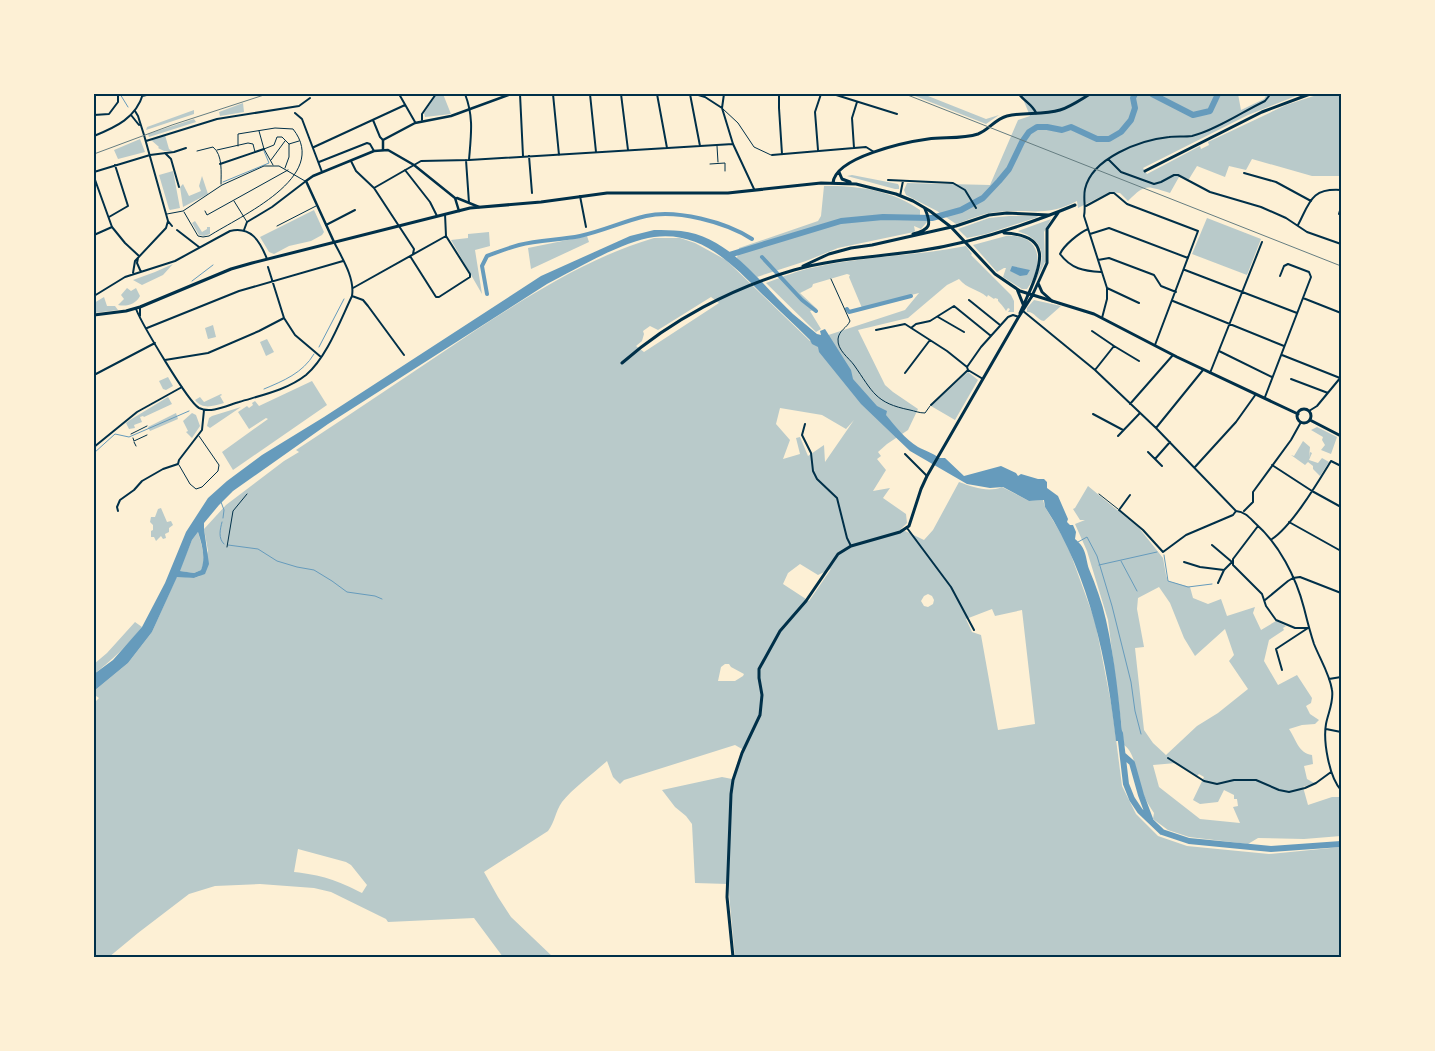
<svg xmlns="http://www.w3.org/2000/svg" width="1435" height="1051" font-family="'PT Sans Narrow',sans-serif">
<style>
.green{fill:#b9caca;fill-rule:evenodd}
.water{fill:#669bbc;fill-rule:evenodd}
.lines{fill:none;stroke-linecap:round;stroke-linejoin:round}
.stream{stroke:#669bbc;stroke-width:1}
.canal{stroke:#669bbc;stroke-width:4}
.river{stroke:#669bbc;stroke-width:6}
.service{stroke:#003049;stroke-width:1}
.pedestrian{stroke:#003049;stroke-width:1}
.minor{stroke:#003049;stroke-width:2}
.tertiary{stroke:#003049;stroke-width:2.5}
.secondary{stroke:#003049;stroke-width:3}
.trunk{stroke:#003049;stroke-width:3}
.rail{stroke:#657d81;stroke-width:1}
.neatline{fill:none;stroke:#003049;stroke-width:2}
</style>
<rect width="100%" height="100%" fill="#fdf0d5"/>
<path class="green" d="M437 94H443L451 114 425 117 424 113Z
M910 94H923L986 119 999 115 986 124Z
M1021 94H1238L1241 110 1264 99 1267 94H1301L1248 115 1143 168 1147 174 1200 146 1201 149 1209 145 1208 142 1286 105 1320 94H1341V176H1312L1252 159 1246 170 1229 166 1225 177 1197 166 1189 179 1179 177 1170 193C1146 186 1146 183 1128 201L1120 193 1110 192 1078 208 1077 201C1045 218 1028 208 997 212 982 213 969 220 956 224L937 211 906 195 904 190 907 183 990 185 1018 120 1030 116Z
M243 103 244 112 220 116 219 112Z
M194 110V114L146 130 147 127Z
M194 119 196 122 149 137 148 134Z
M165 135 169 149 172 151H164L158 148 159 147 151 140Z
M140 139 145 152 118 159 114 150Z
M173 171 180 208 170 210 169 209 159 175Z
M852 175 898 184 899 186V189H895L847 176Z
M202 176 208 194 183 207 180 187 183 184 189 196 201 191 199 186Z
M824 186C856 185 892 190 920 210V216H926L927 222 921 229 914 226 915 231 914 232 838 248 806 261 757 277 737 258 739 248 818 221 821 216Z
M314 210 324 232 322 235 311 241 289 246 274 254 269 252 260 237Z
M1009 216H1037L1038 217 986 234 967 238 958 229 989 218Z
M1207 218 1261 239 1247 275 1192 254Z
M1051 219 1044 232 1045 262 1031 291C1038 273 1052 250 1029 236 1025 233 1021 233 1018 231Z
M195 221 202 232 207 229V227H210V234L204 236 199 235 192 223Z
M489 232 490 246 475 250 482 294 451 240 468 238V234Z
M587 236 589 242 531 269 528 248Z
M1006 236C1043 233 1044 266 1027 289H1022L1003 277 1006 268H1004L997 272 973 245Z
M654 238H680L695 243 726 260 810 341 905 310 919 293 862 308 849 277 850 275 847 274 813 284 812 287 800 293 817 309 810 311 821 329 816 332 766 283C782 277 799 270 816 267 866 256 916 256 966 246L972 254 971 255 1011 295 1014 301V312H1008L1010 309 1008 308 1006 311C1003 306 1001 304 998 301V299L995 298 994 299 988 295 987 297C978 289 967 289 959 279L947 285 908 318 858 330 885 385 893 392 918 409 908 430 887 444 878 452 881 456 877 459 886 470 873 491 890 488 883 498 906 514 907 523 901 529 924 540 933 530 959 482C973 487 988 493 1002 487L1029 501 1043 500 1045 507 1067 544 1095 621 1112 708 1122 786 1136 814 1158 836 1187 846 1269 854 1341 847V957H735L728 884 695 883 692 824 686 816 675 807 662 790 722 777 732 779 742 749 735 745 624 780 620 784 613 777 607 761C594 773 572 789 562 802 555 812 555 822 548 831L484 872 498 897 511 917 553 957H503L474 918 388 922 386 919 331 892 314 888 260 884 215 886 189 894 138 933 109 957H94V703L99 698 96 696 94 698V691L128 663 152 632 177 576 194 578 200 576 208 551 204 529 226 505 284 461 299 452 296 450C357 410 416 370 476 330 532 294 589 257 654 238ZM711 297 719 303 644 352 636 346 642 341 644 334 643 331 650 326 658 330ZM780 408 822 415 846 429 854 420 825 462 824 445 808 456 800 437 796 438 800 454 783 459 790 440 776 424ZM800 564 818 575 831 569 809 601 783 584 788 573ZM928 594 932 596 934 600 933 604 928 607 924 606 921 601 924 596ZM992 609 995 616 1022 610 1035 724 998 730 981 635 972 632 966 619ZM725 664H729L731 667 744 674 743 676 735 681H718L721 667ZM298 849 346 862 351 865 367 885 362 893C337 880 321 875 294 872Z
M173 264 163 275 142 285 133 280 155 272Z
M127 288 131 291 136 288 140 296C136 304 127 307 118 305L124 299 121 295Z
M104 297 107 306H115L118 310 94 313V303Z
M1034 300 1061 306 1044 321C1037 320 1034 311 1027 312V308Z
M213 325 216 337 208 339 205 328Z
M267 339 274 352 266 356 260 342Z
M968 372 978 380 955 420 931 406Z
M168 377 173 386 166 390 163 389 159 381Z
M312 381 327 405 233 470 222 452 268 419 266 418 249 429 238 412 247 406 249 408 253 405 252 403 255 401 259 406Z
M221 394 222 395 220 396 224 403C213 406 203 410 195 400L200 397 204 402Z
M168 397 172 404 144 417 143 416 140 417 142 422 134 425 135 428 129 429 126 423 130 420Z
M241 407 210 428 207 426 209 418 212 416Z
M176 413 178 419 150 431 148 427Z
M192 413 196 415 200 426 192 438 186 432 188 431 183 421Z
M1317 427 1337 437 1331 454 1321 450 1325 445 1322 440 1323 437 1311 430Z
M1303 441 1310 447 1309 458 1310 452 1312 453 1309 460 1318 463 1322 458 1329 462 1320 476 1313 469V466L1308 462 1305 465 1291 455 1294 456Z
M1088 486 1139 528 1163 558 1166 575 1168 581 1190 587 1193 598 1208 604 1221 599 1227 616 1255 607 1253 613 1261 630 1276 621 1286 626 1283 628 1284 630 1269 640 1264 661 1278 685 1297 675 1312 698 1311 703 1306 706 1310 714 1319 720 1315 724 1302 725 1289 729C1296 739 1298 753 1312 755L1313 764 1304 766 1307 779 1314 783 1303 787 1308 805 1332 797H1341V836L1304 839 1258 838 1248 844 1189 837 1168 830 1153 819 1154 813C1147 803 1142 793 1139 781 1135 769 1135 753 1124 745L1108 620 1087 551 1075 524 1085 520H1080L1073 509 1075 508ZM1159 587 1170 603 1184 638 1195 656 1225 629 1234 655 1229 661 1248 689 1218 713 1197 726 1166 755 1153 743 1144 730 1135 648 1144 647 1137 609 1138 598ZM1176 763 1197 776 1199 774 1204 777 1193 800 1200 804 1218 802 1224 790 1234 795V799H1237L1238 806 1233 807 1240 823 1200 819 1159 787 1153 765Z
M161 508 167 522 171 521 173 525 169 528V532L165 534 166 538 163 539 161 536 156 541 154 537H151V531L153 530V525L150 522 151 517H155L158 509Z
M198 532C201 544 207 558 201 570L194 573 179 571 192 540Z
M135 622 142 627C128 645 112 660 94 674V664L107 653Z"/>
<path class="water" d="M654 230C663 230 672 230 681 231 729 236 761 284 793 314 801 321 809 327 817 334L821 335 820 331 825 329 851 370 853 379 877 406 887 411 886 415C896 427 905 439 918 447 926 451 933 453 939 458H945L964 476 1001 466 1016 473 1018 476 1021 474 1038 479H1044L1047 482V488L1058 496 1068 519 1067 522 1070 525H1073L1076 532 1075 539C1087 549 1085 556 1089 569 1096 586 1102 602 1106 620 1115 660 1119 701 1123 741H1116C1107 661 1090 576 1045 507L1044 500 1029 501 1003 487 990 488 967 484 910 451 861 404 819 352 818 347 812 344 810 340C794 324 777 308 761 293 731 263 701 231 654 237 623 241 576 269 547 284L328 424 233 491 219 505 204 523V529L209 564 205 574 194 578 177 577 152 632 128 663 94 691V674L113 660 142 627 165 583 186 532 208 498 227 481 262 455 324 417 541 276 630 236ZM198 532C202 544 206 558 201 570L194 573 180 571 192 540Z
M1012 266 1030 270 1027 275 1020 276 1010 271Z"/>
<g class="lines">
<path class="stream" d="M120 94 128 107
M223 182 269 163 264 151
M192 281 213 265
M319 347 344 299
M264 389C283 381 303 373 314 354
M94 453 115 434 129 437 189 411
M221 502 224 510 223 518
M222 522C220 530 218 538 224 544
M1078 542 1087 537 1097 556 1112 606 1131 682 1135 711 1141 734
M228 545 258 549 277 561 297 567 314 570 332 581 347 592 375 596 382 599
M1164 555 1168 581 1188 587 1212 584
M1121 561 1137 591
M1099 565 1157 552"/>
<path class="canal" d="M762 257 802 300 816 311
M487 294 482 266 487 256C498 252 508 248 519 245 539 240 560 240 580 236 603 231 624 221 646 216 676 209 726 222 752 239
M847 309 849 312 911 296"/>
<path class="river" d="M1152 94 1193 115 1210 111 1218 94
M729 255 841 221 883 217 932 218 961 210 983 198 999 181 1009 169 1022 142 1029 132 1037 127H1047L1062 130 1071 127 1097 139H1109L1121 132 1131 120 1135 108 1133 98 1135 94
M1120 733 1126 784 1132 799 1140 811 1162 832 1189 841 1271 849 1341 844
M1123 755 1132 763 1141 795 1150 819"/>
<path class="service" d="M723 109 738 123 754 147 771 155
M259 131 264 149 273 165
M717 146 718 162
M264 149 274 145 277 137H282L289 144
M217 150 248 143 253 144 255 152
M197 151 213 147C223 155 221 173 221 184
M271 160 285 141
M710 164 725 163V171
M285 168 289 157V144L299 141
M234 201 247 222
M205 211 207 215 288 170
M184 212 198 236 203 237 209 236C240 216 331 177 293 129L275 128 238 134V146
M277 226 316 206
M831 279 850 321C847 328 839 330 838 339 837 350 849 358 854 365 873 392 875 403 910 410 915 411 919 413 925 413L930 406
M179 465 190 484 196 489 202 487 218 471 219 465 199 436
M1099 494 1118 509
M227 547 233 511 247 494"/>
<path class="pedestrian" d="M167 214 183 211 222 185 264 166H279L305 181
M131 434 147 426
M133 438 134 441 147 435
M134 442 136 446"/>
<path class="minor" d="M399 94 415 122
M465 94C474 117 471 135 469 160
M520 94 523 156
M553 94 559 155
M590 94 596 152
M621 94 628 150
M657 94 667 148
M690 94 700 146
M695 94 705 97 722 108 733 144 754 189
M779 94V108L782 154
M833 94 897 114
M142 96 151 94
M722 108 724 94
M135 111 138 116 144 135 168 221
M295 113 302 119 322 172
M94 115 109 114 118 102V94
M131 115 139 125
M373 120 380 137 383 140
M422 120V114L436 94
M94 136C116 127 136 118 143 94
M146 141 217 119 299 106 310 98
M314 147 405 105
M854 148 852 118 857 102
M818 150 815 112 821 94
M165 153 171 159 179 187
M772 155 854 148 866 147 874 152
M529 156 532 193
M1108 159 1121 172 1154 184 1161 182 1174 175H1178L1210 192 1261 207 1286 218 1307 232 1341 244
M466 160 469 203
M351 161 356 171 374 188 414 249 413 254
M319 162 367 143 370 144 374 151
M220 164 264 149
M405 170 430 202 437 216
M94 172 150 155 174 152 186 148
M1244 173 1276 182 1311 201
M94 177 112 227 125 243 139 256
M888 180 953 183 965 190 976 208
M374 188 421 161 469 160 733 144
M580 196 586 227
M900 196 903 181
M1086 206 1110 193H1114L1127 204 1198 231 1155 345
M1339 214 1341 207
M109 217 128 206 115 165
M168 221 172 226
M326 225 355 210
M1298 225C1310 202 1311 188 1341 190
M1088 229C1079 233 1064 245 1060 254 1071 269 1084 271 1101 272
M177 230 199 247
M244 230 247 222 272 207 306 181
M1090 234 1109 228 1188 258
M94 235 112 227
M410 256 436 297H439L470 277V274L446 236 445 214
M138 258 137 263 141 272
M1098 260 1109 258 1154 275 1161 286 1176 292
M268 267 284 318 295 335 321 357
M1185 270 1297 313
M133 273 135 261 166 228 168 221
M353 288 446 236
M1107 288 1139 303
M1340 293 1341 289
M94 296 125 277 175 261 230 231C251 226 260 241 267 259
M352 296 363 300 368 306 404 355
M1303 298 1341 313
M969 300 1000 325
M1173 301 1284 346
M140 307V316
M136 309C142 324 188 402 199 408 211 414 228 405 239 402 262 395 287 390 306 375 327 357 340 321 352 296 355 278 342 258 334 242
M1023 311 1095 370 1156 428 1236 511C1245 512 1249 517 1255 523 1279 544 1296 577 1304 608 1307 620 1310 632 1314 644 1320 659 1330 675 1332 690 1334 702 1328 713 1326 724 1323 741 1329 777 1341 790
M938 317 964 332
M1102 318 1107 299V288L1084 216C1086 207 1083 198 1085 189 1092 158 1140 140 1169 137 1176 136 1184 137 1192 136 1214 131 1244 111 1265 101L1269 96V94
M147 328 239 291 343 261
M911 328 916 324 930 321 954 306 991 336
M876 330 905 324 947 351 967 367 968 370 983 379
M1092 331 1114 346
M1219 351 1272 377
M1282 355 1340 378
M165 360 208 353 259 331 284 318
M967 367 981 347 1008 317 1013 315 1019 317
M1095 370 1114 346 1139 361
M905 373 930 340
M1210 373 1262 242
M94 375 155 343
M1291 379 1328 393
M1265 397 1311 277 1309 272 1288 264 1284 266 1280 276
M1130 404 1173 355
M931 405 968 370
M1309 411 1317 406 1341 377
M1093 414 1123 430
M805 424 802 435 811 453 813 471 817 479 837 498 847 538 851 546
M1156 428 1203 370
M1118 436 1140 413
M94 447 137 412 182 387
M1148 452 1162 466
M905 454 927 476
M1155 459 1170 442
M1272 465 1312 491 1341 507
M1195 467 1236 422 1256 394
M1130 495 1119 510 1143 530 1163 552 1186 535 1233 515 1236 511
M118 511 117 507 120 500 134 490 142 481 163 469 178 464 179 460 202 430 204 410
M1244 511 1253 502V492L1291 440 1301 422
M1289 522 1341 551
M1258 526 1233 559V565L1262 594 1266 606 1276 620 1295 628H1308
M907 528 951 587 974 630
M1272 539C1292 526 1318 482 1331 461L1341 466
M1212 545 1232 562 1224 570 1218 583
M1184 562 1200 567 1224 570
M1265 600 1288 581 1293 578 1300 577 1341 593
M1282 670 1276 649 1308 628
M1329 679 1341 677
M1326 729 1341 732
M1168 758 1204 781 1217 784 1234 780H1256L1279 790 1289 792 1305 788 1316 783 1331 772"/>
<path class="tertiary" d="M1019 94C1024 101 1033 105 1036 113
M383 150V140L415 123 451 116 511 94
M457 198 479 207
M334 242 306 181 313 176 374 151 388 150 414 165 455 198 459 211"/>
<path class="secondary" d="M839 172 842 179 850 182
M833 183C835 157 906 142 928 139 944 137 963 139 978 134 989 130 995 119 1007 116 1024 112 1043 115 1060 110 1070 107 1080 100 1090 94
M1017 289 1023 304
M1020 313 1028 295
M94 315 126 311 140 307 231 269 252 263 470 208 541 202 607 193H728L821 183 856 184 896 194 913 201 930 211 951 227 995 274 1020 291 1094 314 1177 357 1298 414
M1297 416a7 7 0 1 1 14 0a7 7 0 1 1-14 0Z
M1310 420 1341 436
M733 957 727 897 731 794 733 780 742 753 760 715 762 695 759 678V669L780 631 806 601 838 554 851 546 900 532 909 526 921 489 927 476 1018 318 1032 296"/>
<path class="trunk" d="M1145 171 1262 112 1310 94
M1004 233C1051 235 1043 262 1028 295
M913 234C930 230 932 225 925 209
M851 248 872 245 956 226 989 215 1007 213 1049 215
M803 266 829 254 851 248
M1038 283 1042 292 1052 301
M1032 296 1047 263V229L1058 213
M622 363C671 320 732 288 794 270 835 258 877 257 918 251 973 243 1024 226 1075 205"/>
<path class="rail" d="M905 94 1341 266
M94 154 172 125 267 94"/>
</g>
<rect width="1435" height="1051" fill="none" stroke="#fdf0d5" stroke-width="190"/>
<rect x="95" y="95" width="1245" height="861" class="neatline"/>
</svg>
